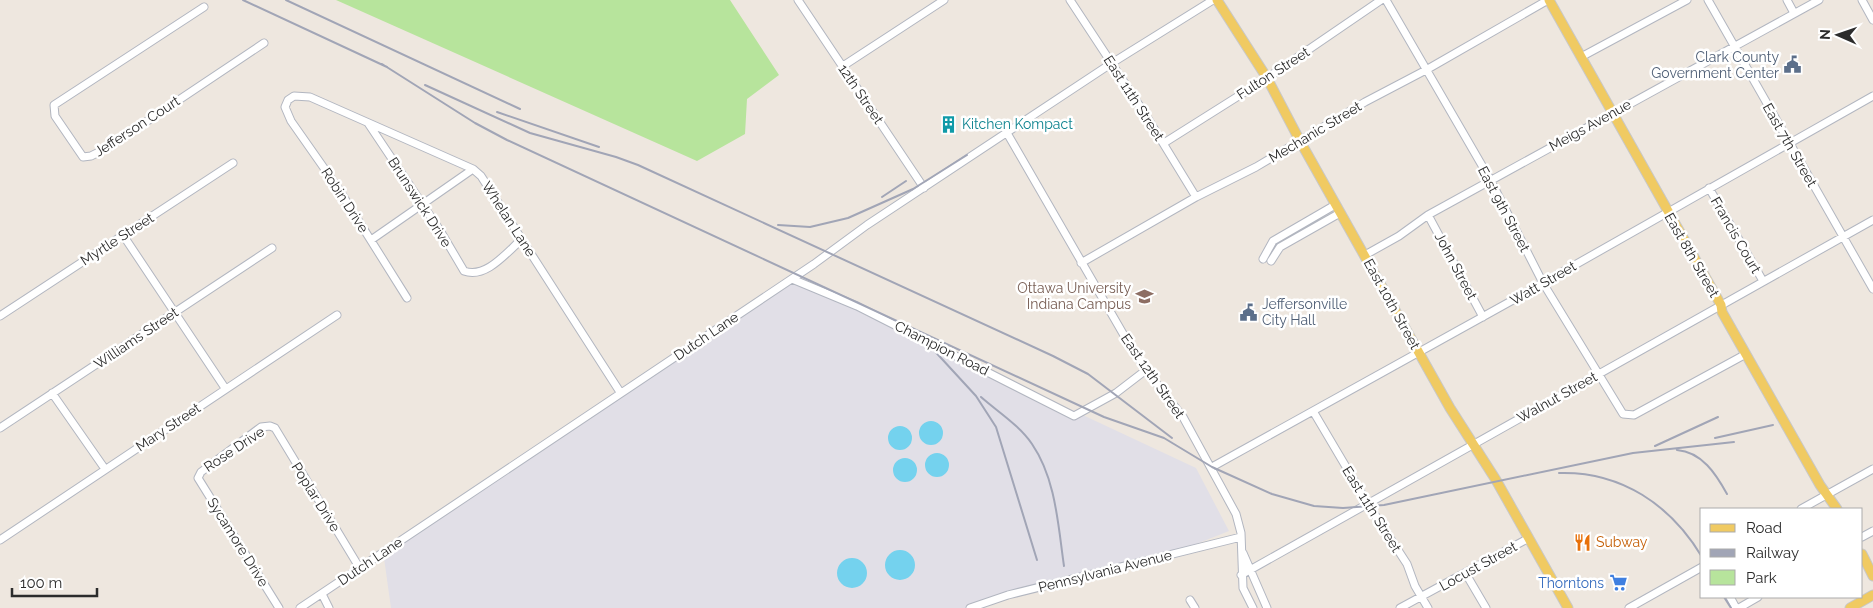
<svg xmlns="http://www.w3.org/2000/svg" width="1873" height="608" font-family="Raleway,sans-serif">
<style>
.industrial{fill:#e1dfe7}
.green{fill:#b7e49c}
.water{fill:#74d2ee}
.lines{fill:none;stroke-linecap:round;stroke-linejoin:round}
.minor-casing{stroke:#b2b6c0;stroke-width:9}
.major-casing{stroke:#c8c8c8;stroke-width:11}
.minor{stroke:#fff;stroke-width:7}
.major{stroke:#f0ca62;stroke-width:9}
.rail{stroke:#a1a5b6;stroke-width:2}
.labels{text-anchor:middle;stroke-width:5;stroke-linejoin:round;paint-order:stroke}
.service-label{font-size:14px;fill:#4e5e75;stroke:#fff;text-anchor:end}
.street-label{font-size:14px;fill:#2c2c2c;stroke:#fff}
.culture-label{font-size:14px;fill:#0d838f;stroke:#fff;text-anchor:start}
.education-label{font-size:14px;fill:#785e54;stroke:#fff;text-anchor:end}
.food-label{font-size:14px;fill:#c56008;stroke:#fff;text-anchor:start}
.shop-label{font-size:14px;fill:#366cbe;stroke:#fff;text-anchor:end}
</style>
<rect width="100%" height="100%" fill="#eee7df"/>
<path class="industrial" d="M792 279 1196 468 1229 531 1166 556 970 608H391L383 551Z"/>
<path class="green" d="M336 0H730L779 75 747 99 745 134 697 161Z"/>
<path class="water" d="M919 433a12 12 0 1 1 24 0a12 12 0 1 1-24 0Z
M888 438a12 12 0 1 1 24 0a12 12 0 1 1-24 0Z
M925 465a12 12 0 1 1 24 0a12 12 0 1 1-24 0Z
M893 470a12 12 0 1 1 24 0a12 12 0 1 1-24 0Z
M885 565a15 15 0 1 1 30 0a15 15 0 1 1-30 0Z
M837 573a15 15 0 1 1 30 0a15 15 0 1 1-30 0Z"/>
<g class="lines">
<defs>
<path id="minor" d="M798 0 924 188
M1070 0 1147 117 1196 197
M1386 0 1491 181 1543 283 1623 414 1634 415 1746 354
M1708 0 1873 289
M1787 0 1794 13
M1862 0 1873 20
M204 7 54 105 55 116 83 157 91 156 107 148 264 43
M1581 57 1687 0
M843 66 944 0
M368 123 441 232 464 271C486 279 506 253 522 239
M1007 133 1129 344 1146 370 1183 417 1236 514 1241 533 1243 588 1253 608
M1164 143 1267 78 1381 0
M1709 188 1763 281
M1428 215 1483 317
M123 235 225 388
M371 240 473 169
M1365 255 1399 236 1428 215 1819 0
M1263 259 1273 241 1335 205
M1271 261 1280 247 1340 213
M1081 263 1196 197 1256 167 1365 102 1426 70 1548 0
M792 279 857 306 1074 416 1116 393 1146 370
M407 298 338 188 291 121 285 107 288 100 294 96 310 97 473 169 481 176 620 392
M0 316 233 163
M52 393 105 469
M1313 411 1368 504 1407 564 1415 586 1428 608
M0 428 272 248
M1212 467 1513 300 1873 96
M1801 509 1873 469
M1862 537 1873 531
M0 540 337 315
M1243 553 1267 608
M1466 574 1486 608
M1241 575 1873 220
M322 594 329 608
M1730 597 1736 608
M1190 600 1195 608
M279 608 198 478 201 472 261 427 270 426 275 428 359 567
M300 608 814 264 867 225 1112 63 1213 0
M970 608 1008 595 1241 537
M1400 608 1529 538
M1629 608 1702 567
M1739 608 1758 597"/>
<path id="major" d="M1217 0 1267 78 1300 141 1450 408 1496 480 1568 608
M1549 0 1721 305 1722 312 1820 485 1837 509
M1862 554 1873 576
M1850 608 1873 595"/>
</defs>
<use href="#minor" class="minor-casing"/>
<use href="#major" class="major-casing"/>
<use href="#minor" class="minor"/>
<use href="#major" class="major"/>
<path class="rail" d="M243 0 387 67
M286 0 520 109
M382 64 475 123 507 140 1104 417 1164 438 1212 467 1272 494 1314 506 1343 508 1384 505 1633 453 1734 442
M425 85 530 133 616 157 638 165 1053 356 1088 374 1172 438
M497 112 599 147
M882 197 906 181
M778 225 810 227 848 218 913 189 967 155
M919 334 976 396 996 427 1037 560
M981 397C998 412 1019 425 1032 444 1056 479 1058 525 1064 566
M1715 438 1773 425
M1655 446 1718 417
M1677 450C1702 452 1716 474 1727 494
M1559 473C1621 471 1671 505 1702 557
M1724 597 1731 608"/>
</g>
<defs>
<symbol id="civic-bare" viewBox="-9 -9 18 18"><path d="M-.6-6.5H3V-4.5H.6V-3L4-1V1h2V6H-6V1h2V-1L-.6-3ZM-1.2 2.5V6h2.4V2.5Z" fill="#5c6f8a" stroke="#fff" stroke-width="2.5" paint-order="stroke"/></symbol>
<symbol id="building-bare" viewBox="-9 -9 18 18"><path d="M-4-6H4V6H1V3H-1V6H-4ZM-2.5-4.3h1.7v1.8h-1.7ZM.8-4.3h1.7v1.8H.8ZM-2.5-1h1.7V.8h-1.7ZM.8-1h1.7V.8H.8Z" fill="#0f9aa8" stroke="#fff" stroke-width="2.5" paint-order="stroke"/></symbol>
<symbol id="school-bare" viewBox="-9 -9 18 18"><path d="M0-5L7-2L0 1L-7-2ZM-4 1L0 2.5L4 1V4Q0 6-4 4Z" fill="#8d6e63" stroke="#fff" stroke-width="2.5" paint-order="stroke"/></symbol>
<symbol id="restaurant-bare" viewBox="-9 -9 18 18"><path d="M-5-6h1v4h1v-4h1v4h1v-4h1v5L-1.5 .5V6h-2V.5L-5-1ZM5-6V6H3V1.5H1.5Q1.5-4 5-6Z" fill="#e8710a" stroke="#fff" stroke-width="2.5" paint-order="stroke"/></symbol>
<symbol id="supermarket-bare" viewBox="-9 -9 18 18"><path d="M-6-5.5h2.5l.6 2H6L4.5 2H-2.5L-4.4-4H-6ZM-1.5 3.2a1.3 1.3 0 1 0 .1 0ZM3 3.2a1.3 1.3 0 1 0 .1 0Z" fill="#3f7fe0" stroke="#fff" stroke-width="2.5" paint-order="stroke"/></symbol>
</defs>
<g fill-rule="evenodd">
<use href="#civic-bare" x="1780" y="52" width="25" height="25"/>
<use href="#building-bare" x="936" y="112" width="25" height="25"/>
<use href="#school-bare" x="1132" y="284" width="25" height="25"/>
<use href="#civic-bare" x="1236" y="300" width="25" height="25"/>
<use href="#restaurant-bare" x="1570" y="530" width="25" height="25"/>
<use href="#supermarket-bare" x="1606" y="570" width="25" height="25"/>
</g>
<g class="labels">
<g class="service-label">
<text x="1779" y="62">Clark County<tspan x="1779" dy="16">Government Center</tspan></text>
<text x="1262" y="309" text-anchor="start">Jeffersonville<tspan x="1262" dy="16">City Hall</tspan></text>
</g>
<g class="street-label">
<text transform="translate(1273 73) rotate(-33)" y="5">Fulton Street</text>
<text transform="translate(861 94) rotate(56)" y="5">12th Street</text>
<text transform="translate(1134 98) rotate(57)" y="5">East 11th Street</text>
<text transform="translate(1590 125) rotate(-29)" y="5">Meigs Avenue</text>
<text transform="translate(137 126) rotate(-33)" y="5">Jefferson Court</text>
<text transform="translate(1315 132) rotate(-31)" y="5">Mechanic Street</text>
<text transform="translate(1790 145) rotate(60)" y="5">East 7th Street</text>
<text transform="translate(345 200) rotate(57)" y="5">Robin Drive</text>
<text transform="translate(420 202) rotate(57)" y="5">Brunswick Drive</text>
<text transform="translate(1504 209) rotate(62)" y="5">East 9th Street</text>
<text transform="translate(509 219) rotate(57)" y="5">Whelan Lane</text>
<text transform="translate(1736 235) rotate(60)" y="5">Francis Court</text>
<text transform="translate(117 239) rotate(-33)" y="5">Myrtle Street</text>
<text transform="translate(1692 255) rotate(60)" y="5">East 8th Street</text>
<text transform="translate(1456 266) rotate(62)" y="5">John Street</text>
<text transform="translate(1543 283) rotate(-30)" y="5">Watt Street</text>
<text transform="translate(1392 304) rotate(61)" y="5">East 10th Street</text>
<text transform="translate(706 336) rotate(-34)" y="5">Dutch Lane</text>
<text transform="translate(136 338) rotate(-34)" y="5">Williams Street</text>
<text transform="translate(942 348) rotate(27)" y="5">Champion Road</text>
<text transform="translate(1153 376) rotate(55)" y="5">East 12th Street</text>
<text transform="translate(1557 397) rotate(-29)" y="5">Walnut Street</text>
<text transform="translate(168 427) rotate(-34)" y="5">Mary Street</text>
<text transform="translate(234 449) rotate(-34)" y="5">Rose Drive</text>
<text transform="translate(316 497) rotate(58)" y="5">Poplar Drive</text>
<text transform="translate(1372 509) rotate(58)" y="5">East 11th Street</text>
<text transform="translate(238 542) rotate(58)" y="5">Sycamore Drive</text>
<text transform="translate(370 561) rotate(-34)" y="5">Dutch Lane</text>
<text transform="translate(1478 566) rotate(-29)" y="5">Locust Street</text>
<text transform="translate(1105 571) rotate(-14)" y="5">Pennsylvania Avenue</text>
</g>
<g class="culture-label">
<text x="962" y="129">Kitchen Kompact</text>
</g>
<g class="education-label">
<text x="1131" y="293">Ottawa University<tspan x="1131" dy="16">Indiana Campus</tspan></text>
</g>
<g class="food-label">
<text x="1596" y="547">Subway</text>
</g>
<g class="shop-label">
<text x="1604" y="588">Thorntons</text>
</g>
</g>
<rect x="1700" y="508" width="162" height="90" fill="#ffffff" stroke="#ababab"/>
<rect x="1710" y="524" width="25" height="8" fill="#f0ca62" stroke="#ababab"/>
<text x="1746" y="533" font-size="15" fill="#2c2c2c">Road</text>
<rect x="1710" y="549" width="25" height="8" fill="#a1a5b6" stroke="#ababab"/>
<text x="1746" y="558" font-size="15" fill="#2c2c2c">Railway</text>
<rect x="1710" y="570" width="25" height="15" fill="#b7e49c" stroke="#ababab"/>
<text x="1746" y="583" font-size="15" fill="#2c2c2c">Park</text>
<g transform="translate(1838 35) rotate(272)" stroke="#ffffff" stroke-width="4" paint-order="stroke">
<path d="M0-4L9 19L0 12L-9 19Z" fill="#2c2c2c"/>
<text y="-8" font-size="14" font-weight="bold" text-anchor="middle" fill="#2c2c2c">N</text>
</g>
<path d="M12 588v8h85v-8" fill="none" stroke="#2c2c2c" stroke-width="2.5"/>
<text x="20" y="588" font-size="15" fill="#2c2c2c" stroke="#ffffff" stroke-width="4" paint-order="stroke">100 m</text>
</svg>
